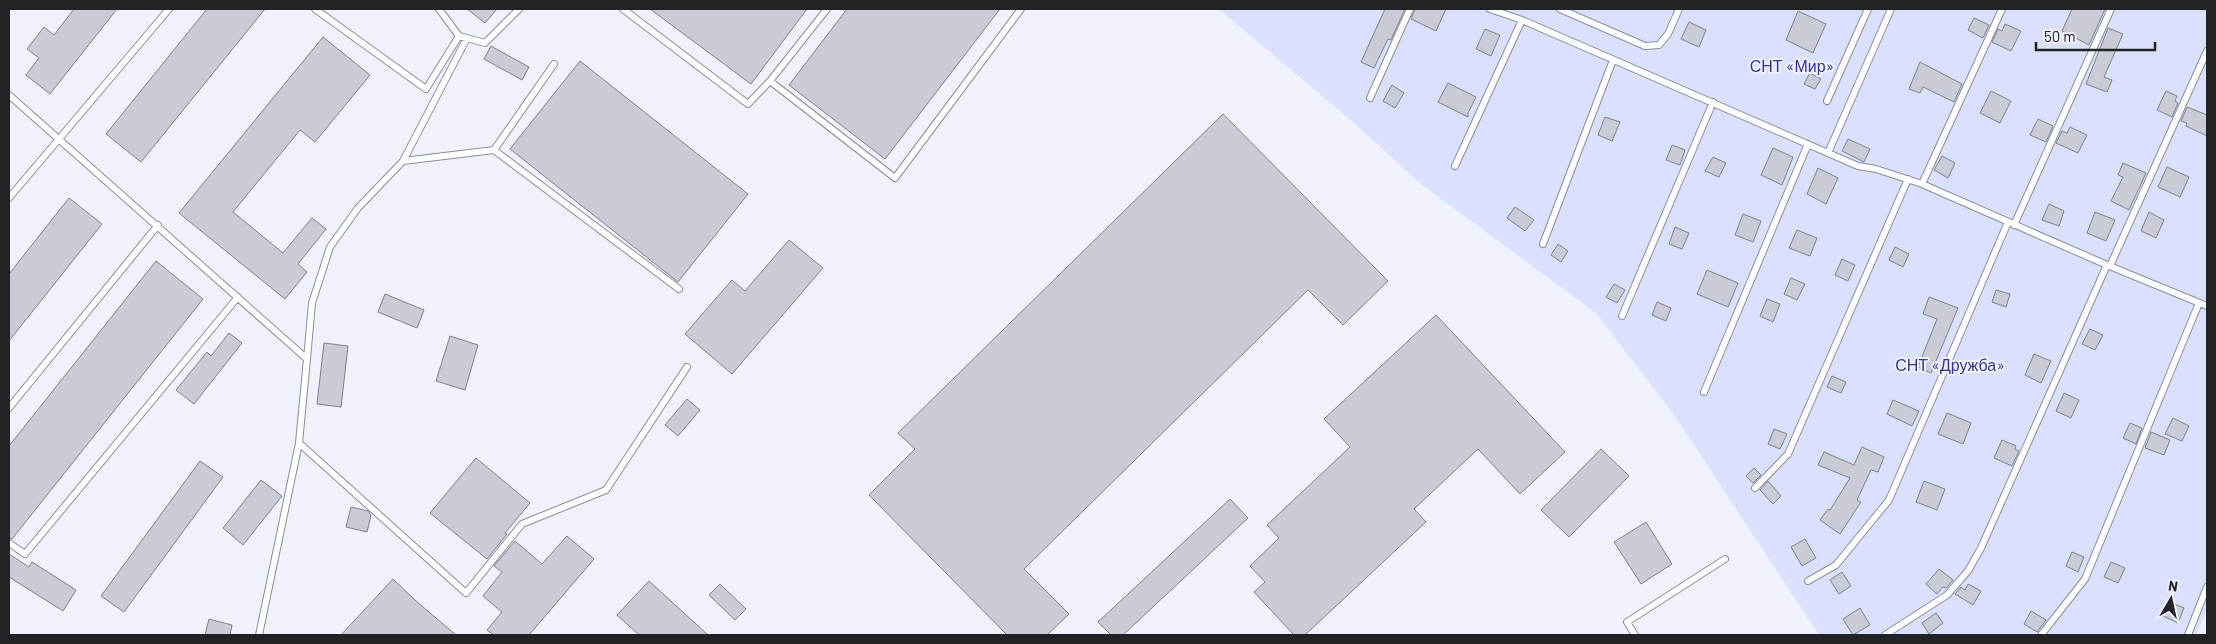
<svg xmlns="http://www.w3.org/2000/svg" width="2216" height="644" font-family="Barlow,sans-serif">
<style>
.green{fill:#dae1fe}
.building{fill:#c9cbd6;stroke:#7f818a}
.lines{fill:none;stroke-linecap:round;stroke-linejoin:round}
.service-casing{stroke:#8b8d97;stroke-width:8}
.service{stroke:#fff;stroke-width:6}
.labels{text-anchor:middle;stroke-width:4;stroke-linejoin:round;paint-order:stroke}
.park-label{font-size:16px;fill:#333593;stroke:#eff2fd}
</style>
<rect width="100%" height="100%" fill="#eff2fd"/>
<path class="green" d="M1219 9H2207V609L2196 635H1819L1673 413 1596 313 1421 184 1353 122Z"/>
<path class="building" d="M74 9H117L50 94 26 75 39 58 27 49 44 27 54 35Z
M207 9H265L141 162 106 134Z
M467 9H497L485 23Z
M650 9H807L751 84Z
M847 9H1000L885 159 789 85Z
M1385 9H1405L1391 40 1388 39 1374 68 1361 62Z
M1415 9H1446L1436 31 1411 19Z
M2072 9H2105L2089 45 2062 31Z
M1798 11 1826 24 1813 53 1786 40Z
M1974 18 1989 25 1983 38 1968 30Z
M1689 22 1706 30 1699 47 1681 39Z
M2005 24 2021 31 2011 51 1992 42 1998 29 2002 31Z
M2108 28 2123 34 2104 77 2112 80 2107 92 2086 84Z
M1485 29 1500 35 1491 56 1476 49Z
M323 37 370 75 315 142 300 130 233 212 283 253 312 218 326 229 298 264 307 272 285 299 179 213Z
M491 46 529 67 522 80 484 59Z
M580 61 748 194 678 282 510 149Z
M1920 62 1962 84 1954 102 1923 87 1920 93 1909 89Z
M1810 73 1821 79 1815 89 1804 84Z
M1448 83 1476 97 1468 113V117L1438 102Z
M1392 85 1404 93 1395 108 1383 101Z
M1991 91 2011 101 2000 123 1980 113Z
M2166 91 2177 96 2175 101 2178 103 2172 117 2157 110Z
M2187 107 2207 115V136L2186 126 2187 123 2181 121Z
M1223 114 1388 281 1343 325 1308 290 1024 569 1069 614 1047 635H1007L869 495 915 449 898 433Z
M1605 117 1620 122 1612 141 1598 135Z
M2038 119 2053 126 2046 142 2030 135Z
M2070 127 2087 135 2078 153 2056 143 2062 131 2067 133Z
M1848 139 1870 149 1864 162 1842 151Z
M1672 145 1685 150 1680 165 1666 160Z
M1773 148 1793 157 1782 185 1761 175Z
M1942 156 1955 163 1948 178 1934 170Z
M1713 157 1726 163 1719 177 1705 171Z
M2123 163 2146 173 2129 210 2111 201 2123 177 2118 175Z
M2167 167 2189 177 2180 197 2158 187Z
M1818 168 1838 178 1826 204 1807 194Z
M69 198 102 224 9 341V274Z
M2049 204 2064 211 2059 226 2042 220Z
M1515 207 1534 220 1525 231 1507 218Z
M2095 212 2115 220 2106 241 2087 233Z
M2149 212 2164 220 2156 238 2141 231Z
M1743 214 1761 221 1753 242 1735 235Z
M1675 227 1689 233 1682 249 1669 244Z
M1797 230 1817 238 1810 256 1789 248Z
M789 240 823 268 732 374 685 334 732 280 745 291Z
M1558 244 1568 251 1561 262 1551 255Z
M1895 247 1909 254 1903 267 1889 260Z
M1842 259 1855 265 1848 281 1835 275Z
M156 261 203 299 12 539 9 538V446Z
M1707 270 1738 283 1728 307 1697 294Z
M1791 278 1805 284 1797 300 1784 294Z
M1614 284 1625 290 1617 303 1606 297Z
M1996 290 2010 294 2006 307 1992 302Z
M385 294 424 310 417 328 378 312Z
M1929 297 1958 308 1931 373 1918 367 1937 319 1923 314Z
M1767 299 1780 304 1773 322 1760 316Z
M1657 302 1671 308 1666 321 1652 315Z
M1436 315 1565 452 1520 494 1478 449 1414 509 1426 522 1305 635H1294L1254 592 1265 582 1250 566 1279 538 1267 525 1350 447 1324 419Z
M2090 329 2103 335 2095 350 2082 344Z
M229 333 242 343 194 404 176 390 207 352 211 356Z
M450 336 478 345 465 390 436 381Z
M324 343 348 346 341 407 317 404Z
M2034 354 2051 361 2041 383 2025 375Z
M1832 376 1846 382 1841 393 1827 387Z
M2064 393 2079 400 2071 418 2056 411Z
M687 399 700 410 678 436 665 425Z
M1893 400 1919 411 1912 426 1887 414Z
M1947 413 1971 423 1963 444 1938 434Z
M2173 418 2189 426 2182 441 2165 434Z
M2130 423 2142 428 2136 444 2123 438Z
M1774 429 1787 434 1780 449 1768 444Z
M2151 432 2170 440 2164 455 2145 448Z
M2002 440 2016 446 2015 449 2019 451 2012 466 1994 458Z
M1862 447 1884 457 1878 472 1871 470 1857 500 1861 502 1840 534 1820 520 1828 509 1830 510 1850 478 1818 465 1824 452 1854 465Z
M1601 449 1629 476 1569 537 1541 510Z
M476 458 530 503 505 533 507 534 487 559 430 513Z
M200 461 223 477 124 612 101 596Z
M1754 468 1761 475 1753 483 1746 476Z
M261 480 282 496 243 545 223 528Z
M1768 481 1781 496 1773 504 1760 490Z
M1924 481 1945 489 1937 510 1916 502Z
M1230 499 1248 518 1123 635H1111L1098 622Z
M351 507 368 511 371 515 367 532 346 527Z
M1646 522 1672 564 1641 584 1614 542Z
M567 536 594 559 529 635H494L487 630 502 612 483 596 502 572 494 566 515 541 542 564Z
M1805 539 1816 558 1802 566 1791 547Z
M2072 552 2084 557 2078 572 2066 566Z
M9 554 29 567 32 562 76 590 63 611 9 577Z
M2111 562 2125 568 2118 583 2104 577Z
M1939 569 1953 580 1946 588 1943 587 1937 594 1926 584Z
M1842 572 1851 586 1839 594 1830 580Z
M393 579 416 601 456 635H341Z
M649 581 708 635H639L617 615Z
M720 584 746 609 735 620 709 595Z
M1968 584 1981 591 1973 605 1955 594 1961 587 1965 590Z
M2167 601 2184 608 2178 623 2161 615Z
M1860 608 1870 625 1853 635 1843 619Z
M2031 611 2046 620 2037 632 2024 624Z
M1936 613 1943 623 1929 634 1922 623Z
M209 619 232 625 230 635H205Z"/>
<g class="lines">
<defs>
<path id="service" d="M315 9 426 89 459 36
M439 9 459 36 485 43 519 9
M623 9 748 104 770 81 827 9
M1490 9 1522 20 1858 166 1876 169 1922 184 2107 265 2207 306
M1560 9 1645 46 1659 45 1668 34 1679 9
M554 64 494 150 679 289
M770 81 895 178 1021 9
M9 95 307 359 299 443 466 593 522 524 606 490 687 367
M1370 98 1410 9
M1827 101 1868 9
M1828 153 1891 9
M403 161 467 38
M1455 166 1522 20
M1922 184 2002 9
M9 198 169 9
M2014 225 2111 9
M1543 244 1613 60
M2110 266 2207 51
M1622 316 1713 102
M307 359 312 303 330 247 358 208 403 161 494 150
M1704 392 1808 144
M9 408 158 225
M1755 488 1788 454 1908 179
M9 543 25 554 238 297
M1808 581 1836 565 1889 500 2008 222
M259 635 299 443
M1635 635 1627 622 1725 559
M1885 635 1947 595 1968 571 1981 548 2107 265
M2041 635 2085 579 2199 303
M2188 635 2207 587"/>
</defs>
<use href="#service" class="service-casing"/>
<use href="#service" class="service"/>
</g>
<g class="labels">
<g class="park-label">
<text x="1792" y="72">СНТ «Мир»</text>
<text x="1950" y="371">СНТ «Дружба»</text>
</g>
</g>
<rect width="2216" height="644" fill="none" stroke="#222327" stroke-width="20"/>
<g transform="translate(2171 599) rotate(9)" stroke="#eff2fd" stroke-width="4" paint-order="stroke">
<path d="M0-4L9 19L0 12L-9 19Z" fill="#222327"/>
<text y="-8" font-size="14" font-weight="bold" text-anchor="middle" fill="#222327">N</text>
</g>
<path d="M2036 42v8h119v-8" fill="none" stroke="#222327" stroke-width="2.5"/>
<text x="2044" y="42" font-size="15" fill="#222327" stroke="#eff2fd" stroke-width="4" paint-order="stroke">50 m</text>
</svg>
